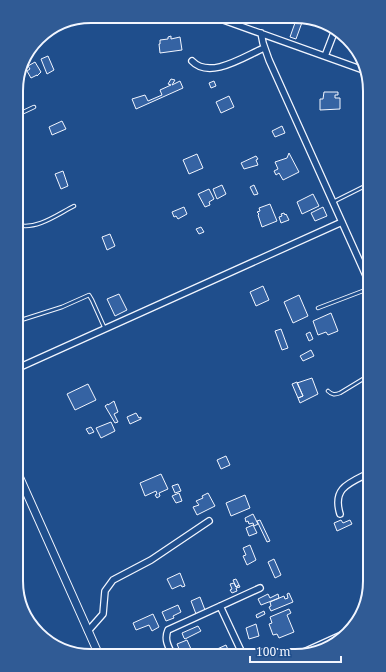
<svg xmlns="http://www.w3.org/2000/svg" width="386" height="672" font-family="'Noto Serif',serif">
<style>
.building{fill:#3563a3;stroke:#f2f6ff}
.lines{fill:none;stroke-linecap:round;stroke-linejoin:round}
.service-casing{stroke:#f2f6ff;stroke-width:4.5}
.minor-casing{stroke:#f2f6ff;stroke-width:8}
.tertiary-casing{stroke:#f2f6ff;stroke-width:9}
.service{stroke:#1f4e8c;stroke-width:2.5}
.minor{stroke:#1f4e8c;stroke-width:5.5}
.tertiary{stroke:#1f4e8c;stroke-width:7}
.rim{fill:none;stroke:#f2f6ff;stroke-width:2}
</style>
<rect width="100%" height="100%" fill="#1f4e8c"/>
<path class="building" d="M290 17H304L296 39 290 37 296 20Z
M171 36V39L180 37 182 50 160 53 159 44H160V40L168 39V37Z
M48 56 54 70 47 74 41 59Z
M35 62 41 72 37 76V75L31 78 27 71 30 69 28 66Z
M171 79 175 80 172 85 180 81 183 88 136 109 132 99 145 95 148 101 162 95 160 90 171 85 168 84Z
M214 81 216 86 211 88 209 83Z
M324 92H338V95H335V98H340V109L320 110V99H323Z
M229 96 234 107 221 113 216 102Z
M62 121 66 129 52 135 49 127Z
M282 126 285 133 275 137 272 131Z
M289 153 299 172 283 180 279 173 276 175 274 171 278 169 275 162 287 158Z
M197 154 203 168 189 174 183 160Z
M256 156 258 159 256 160 258 165 244 169 241 163Z
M63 171 68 186 61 189 55 174Z
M222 185 226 194 217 199 213 189Z
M254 185 258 194 254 195 250 187Z
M209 189 214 199 209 202 210 205 205 207 198 194Z
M313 194 319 206 302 214 297 202Z
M270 204 277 221 262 227 258 215 259 214 257 212 260 211 259 208Z
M184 207 187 214 178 219 176 216 174 217 172 212Z
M323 207 327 216 315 221 311 213Z
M284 213 285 215 286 214 289 220 281 223 279 217 282 216 281 214Z
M201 227 204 232 199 234 196 229Z
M110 234 115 246 107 250 102 237Z
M263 286 269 300 256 306 250 292Z
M119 294 127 310 115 316 107 299Z
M299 295 308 316 293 323 284 302Z
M331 313 338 331 328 335 326 332 318 335 313 321Z
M281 329 288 348 282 350 275 331Z
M310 332 313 339 309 341 306 334Z
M311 350 314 356 303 361 300 356Z
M312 378 318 394 300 403 298 398 303 396 297 383Z
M297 382 303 396 298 398 292 384Z
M88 384 96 400 75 410 67 394Z
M114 401 118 412 114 414 118 422 115 423 105 406 108 404V405Z
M136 413 139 418 141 417V419L130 424 127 417Z
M111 422 115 431 101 438 96 428Z
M91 427 94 432 89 434 86 429Z
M226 456 230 465 221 469 217 460Z
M161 474 168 489 159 493 160 496 157 498 155 495 157 494 156 491 145 496 140 483Z
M178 484 181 491 175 493 172 486Z
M179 493 182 501 176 503 172 496Z
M208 493 215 506 197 515 193 507 199 505 196 501 203 498 202 496Z
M245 495 250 508 231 516 226 503Z
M253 514 258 524 254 526 253 523 249 524 248 521 246 522 245 518Z
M260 520 270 541 267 542 257 521Z
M341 520 343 523 350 520 352 524 337 531 334 523Z
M253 525 257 533 249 536 246 528Z
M250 545 256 560 247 565 243 556 246 555 243 548Z
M274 559 281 575 275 578 268 562Z
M180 573 185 586 182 587 181 585 172 589 167 579Z
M236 579 239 585 236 587 233 580Z
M234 583 236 587 239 585 240 587 236 588 237 591 232 593 230 590 232 589 230 584Z
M289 593 293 602 271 611 269 607 271 606 270 602 284 596 285 599 288 598 287 594Z
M268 594 270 598 278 594 279 598 261 605 258 599Z
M200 597 205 610 196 614 191 601Z
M178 605 181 612 173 616 174 618 166 621 162 612Z
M289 609 291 613 287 615 294 632 279 638 277 634 273 635 269 624 272 623 270 617Z
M264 611 265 614 257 618 256 615Z
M153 614 159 627 152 631 149 625 136 630 133 623Z
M256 624 259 636 249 639 246 628Z
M198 626 201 631 185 639 184 638 182 633Z
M187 640 191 649 181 654 177 644Z
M226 645 229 652 217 653 215 650Z"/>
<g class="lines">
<defs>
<path id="service" d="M17 115 34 107
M333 202 367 185
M18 225C37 230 58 214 74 206
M318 308 368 289
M18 321 62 307 89 295 92 300 105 329
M328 391C332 395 335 395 340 393L368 376"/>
<path id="minor" d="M215 17 366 71
M261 33 263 43 269 60 368 280
M325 56 335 30
M192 61C210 80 245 56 264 48
M18 368 342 222
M340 514C332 488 349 483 369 473
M220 606 242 653
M88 631 103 614 105 591 113 580 151 560 209 521
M304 652 346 633
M172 654C168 646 164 639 168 630L260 588"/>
<path id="tertiary" d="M19 476 99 655"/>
</defs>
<use href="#service" class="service-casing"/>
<use href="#minor" class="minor-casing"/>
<use href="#tertiary" class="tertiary-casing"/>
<use href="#service" class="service"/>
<use href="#minor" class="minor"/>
<use href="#tertiary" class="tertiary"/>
</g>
<path d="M0 0H386V672H0ZM91 23H295A68 68 0 0 1 363 91V581A68 68 0 0 1 295 649H91A68 68 0 0 1 23 581V91A68 68 0 0 1 91 23Z" fill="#305b95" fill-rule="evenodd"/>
<path class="rim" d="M91 23H295A68 68 0 0 1 363 91V581A68 68 0 0 1 295 649H91A68 68 0 0 1 23 581V91A68 68 0 0 1 91 23Z"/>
<path d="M250 656v6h91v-6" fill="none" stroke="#f2f6ff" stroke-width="2"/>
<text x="256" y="656" font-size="12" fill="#f2f6ff" stroke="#1f4e8c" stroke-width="3" paint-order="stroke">100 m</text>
</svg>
